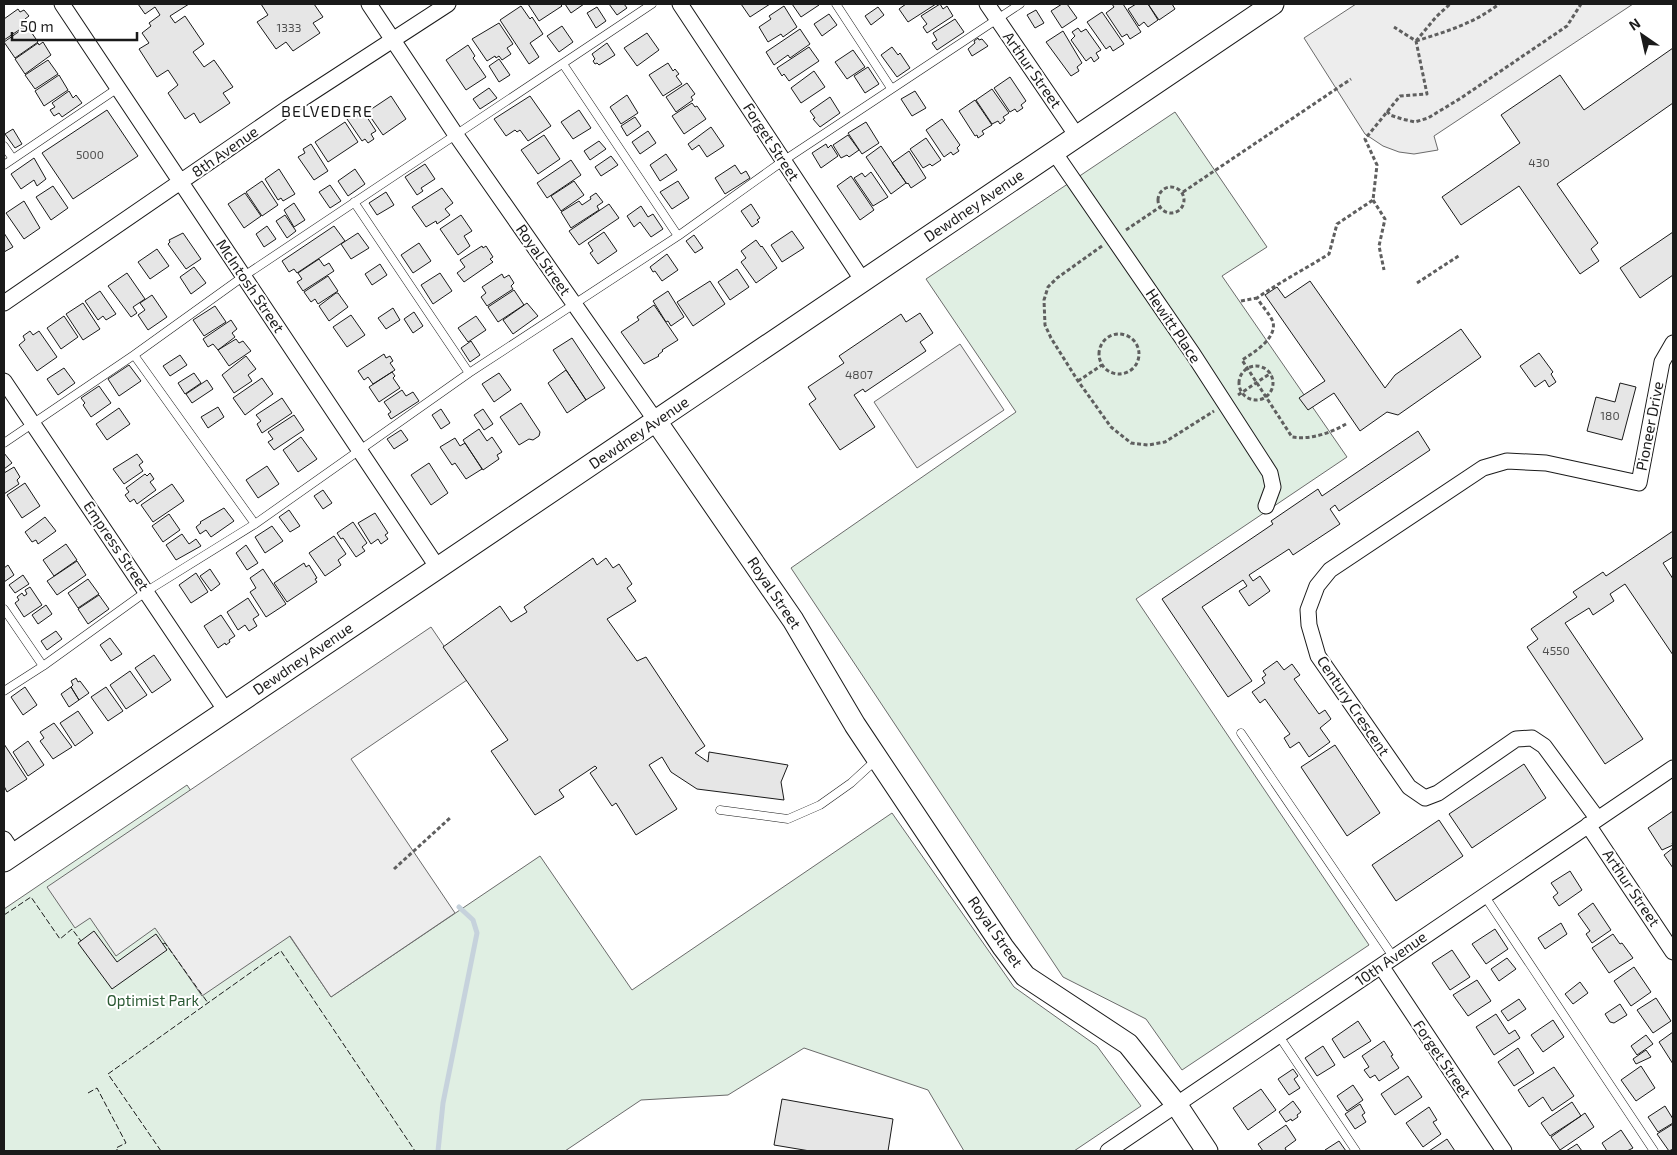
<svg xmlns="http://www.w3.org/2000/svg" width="1677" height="1155" font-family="'Exo 2',sans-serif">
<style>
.green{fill:#e0efe3;stroke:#6a6a6a}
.parking{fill:#ededed;stroke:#6a6a6a}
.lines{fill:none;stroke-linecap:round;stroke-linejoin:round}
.stream{stroke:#c6d2dc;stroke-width:5}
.building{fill:#e6e6e6;stroke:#1a1a1a}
.lane-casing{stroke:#1a1a1a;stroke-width:9}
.street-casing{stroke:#1a1a1a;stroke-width:17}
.secondary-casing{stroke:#1a1a1a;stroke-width:23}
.path{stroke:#5f5f5f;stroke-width:3;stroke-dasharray:4 2.5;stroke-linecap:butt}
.lane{stroke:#fff;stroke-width:8}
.street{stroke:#fff;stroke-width:15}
.secondary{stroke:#fff;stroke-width:21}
.fence{stroke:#1a1a1a;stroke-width:1;stroke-dasharray:6 2.5;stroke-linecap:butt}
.labels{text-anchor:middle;stroke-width:4;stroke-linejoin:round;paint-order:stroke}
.number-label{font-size:12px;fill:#4d4d4d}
.street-label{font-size:15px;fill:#1a1a1a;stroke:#fff}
.park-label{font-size:15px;fill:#2b5a34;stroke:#fff}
.neighbourhood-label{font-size:16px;letter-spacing:1px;fill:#1a1a1a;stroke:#fff}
</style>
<rect width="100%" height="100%" fill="#fff"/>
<path class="green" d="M1175 112 1267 247 1222 276 1347 457 1136 599 1369 945 1182 1070 1146 1019 1063 977 791 568 1016 412 926 279Z
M187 785 331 997 540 856 632 990 892 813 1014 987 1097 1046 1141 1106 1074 1151H964L928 1090 804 1048 728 1095 641 1100 565 1151H4V909Z"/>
<path class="parking" d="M1356 4H1633L1434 136 1438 150 1414 154 1399 152 1383 146 1365 134 1304 38Z
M960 344 1004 410 917 468 874 402Z
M431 627 467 680 351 759 455 913 331 997 290 936 202 996 155 928 116 956 90 918 75 928 47 887Z"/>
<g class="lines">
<path class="stream" d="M438 1151 443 1103 477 933 473 920 459 907"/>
</g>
<path class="building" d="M138 4H189L170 16 175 23 185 16 204 44 193 52 204 67 214 60 233 87 223 93 230 103 200 123 194 113 185 119 168 93 178 85 168 70 157 77 139 49 149 43 142 33 151 26 149 23 160 15 155 7 145 14Z
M261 4H314L323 17 313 23 320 33 293 51 286 42 276 49 257 22 268 15Z
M528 4H560L562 6 539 21Z
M565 4H584L571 13Z
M609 4H624L627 8 617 15Z
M741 4H770L750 17Z
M792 4H818L819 5 801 17Z
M906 4H936L908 22 899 9Z
M940 4 943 9 947 6 953 16 927 33 923 27 927 24 921 16Z
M1062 4H1067L1077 18 1062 28 1051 11Z
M1112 4H1123L1141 32 1130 39 1127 34 1122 37 1106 13 1114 7Z
M1136 4H1148L1158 20 1148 27 1144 22 1139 26 1128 9Z
M1148 4H1172L1175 9 1159 20Z
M521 6 530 19 532 17 543 34 530 43 539 57 529 64 500 20Z
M784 6 797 27 783 37 781 34 768 42 759 27 771 19 769 16Z
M597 7 606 21 596 28 587 13Z
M878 7 884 15 871 25 865 16Z
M18 9 20 12 24 10 29 16 25 19 28 24 4 40V19Z
M1036 10 1044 23 1035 28 1027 15Z
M1102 12 1124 44 1113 51 1110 46 1106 49 1087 22Z
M829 14 837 25 822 36 814 24Z
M955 19 964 32 937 50 932 43 937 40 933 33Z
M499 23 513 44 507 48 511 54 502 60 499 56 496 58 495 56 487 61 472 39Z
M27 26 38 42 15 58 4 42Z
M562 26 573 42 559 52 547 36Z
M1078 28 1081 32 1086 29 1101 50 1096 53 1099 58 1094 62 1091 57 1086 61 1071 40 1075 36 1072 32Z
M800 29 810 44 790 58 788 55 774 65 766 52Z
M1063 31 1082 63 1077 67 1079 71 1071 76 1046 42Z
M647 33 659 50 637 66 624 48Z
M978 38 979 40 982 39 988 46 972 56 968 49 975 43 974 41Z
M43 42 51 55 25 74 15 59 38 43 39 45Z
M607 43 615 55 599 65 597 63 595 64 593 61 595 59 592 54Z
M468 45 475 56 473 58 486 77 466 90 446 60Z
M809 47 819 61 789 81 784 74 782 76 777 68Z
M892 47 898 55 900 53 910 68 897 77 881 55Z
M1673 48V103L1557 184 1598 243 1591 249 1599 261 1580 274 1519 186 1461 225 1442 197 1520 143 1501 115 1560 75 1584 110Z
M853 50 865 67 847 79 835 62Z
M499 59 510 75 499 82 489 66Z
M48 60 58 74 35 89 25 75Z
M668 63 673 71 675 69 679 74 676 76 682 84 663 96 649 75Z
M868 67 879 84 865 93 854 76Z
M814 71 825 87 801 103 791 88Z
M59 75 68 90 44 106 35 91Z
M1010 77 1026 101 1021 105 1023 108 1017 112 1015 109 1010 112 994 88Z
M687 83 695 94 691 97 693 100 676 112 666 97Z
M489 88 497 98 480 109 473 99Z
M992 89 1009 113 1003 117 1005 120 1000 124 998 121 992 124 976 100Z
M69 91 73 98 76 95 82 103 62 117 59 113 54 116 50 110 55 107 52 103Z
M915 91 926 108 912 116 901 99Z
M627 95 638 113 621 124 610 107Z
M391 96 406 119 383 135 367 112Z
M530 96 551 126 528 141 520 130 517 132 515 130 506 136 494 119Z
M830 97 840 113 820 127 813 119 815 118 810 111Z
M975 100 992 125 982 131 984 134 978 138 977 135 975 136 959 111Z
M692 103 695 107 697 106 706 119 684 134 672 116Z
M107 110 138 156 73 199 42 153Z
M579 110 591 128 573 139 561 122Z
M356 113 359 118 365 114 376 131 371 134 374 139 368 143 365 139 362 141 347 119Z
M635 117 641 126 627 136 621 126Z
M942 119 960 145 957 148 959 151 953 155 951 152 944 157 926 130Z
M345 122 358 142 328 162 315 142Z
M866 122 879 143 862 154 848 133Z
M711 127 724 146 707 157 699 145 692 150 688 144Z
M13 129 22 144 15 148 5 134Z
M648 131 656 143 640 154 632 142Z
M544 135 560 159 538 174 521 150Z
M848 135 859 150 849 157 847 155 841 158 833 145Z
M926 138 941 160 932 166 930 164 923 168 910 149Z
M599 141 606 149 590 160 584 151Z
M311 144 328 171 314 180 298 157 305 153 303 149Z
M826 144 828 148 831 145 838 156 821 168 812 153Z
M881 146 906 183 891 194 866 157Z
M909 151 926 178 911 188 908 183 907 184 892 163Z
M666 154 677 170 660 181 650 165Z
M611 156 618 165 601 176 595 167Z
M34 158 46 179 37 186 34 180 21 189 11 174Z
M571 160 581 175 547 198 537 183Z
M425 164 435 179 421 188 423 191 417 195 405 177Z
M735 165 741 174 746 171 750 178 725 194 715 178Z
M279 169 295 194 283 201 281 198 278 200 265 179Z
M355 169 365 184 348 196 338 181Z
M871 172 888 197 873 206 854 178 862 173 865 177Z
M851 176 874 210 860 220 837 186Z
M262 181 278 205 262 216 246 192Z
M574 181 584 195 561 211 551 196Z
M678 181 689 198 672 209 660 192Z
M330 185 341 201 330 208 319 192Z
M53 186 68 208 51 220 36 197Z
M442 188 453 203 445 209 450 215 437 224 436 221 426 227 412 207Z
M386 192 394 205 377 215 369 203Z
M245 193 261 216 244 228 228 204Z
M596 193 603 202 597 206 599 210 571 228 561 212 579 201 582 205 591 199 590 197Z
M24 201 40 228 24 239 6 213Z
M294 203 305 220 294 227 284 210Z
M609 204 619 218 579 245 569 231Z
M751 204 760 218 757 220 759 222 752 227 741 211Z
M641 206 648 217 653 214 663 229 651 237 640 222 634 227 627 216Z
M285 215 296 231 287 238 276 221Z
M461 215 472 231 464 236 470 246 458 255 440 229Z
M267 226 276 239 264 247 256 234Z
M334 226 345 241 297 273 294 269 289 272 282 261Z
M792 231 804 248 782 262 771 245Z
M604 232 617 251 598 264 590 253 593 251 588 243Z
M1673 232V275L1640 298 1620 268Z
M4 233 13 247 4 252Z
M183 233 201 259 186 269 168 244 170 242 169 240Z
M358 233 369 248 351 259 341 244Z
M694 235 703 248 695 253 686 241Z
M756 240 761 247 762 246 777 268 756 283 741 262 746 258 741 251Z
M419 243 431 261 413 273 401 255Z
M482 246 483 248 486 246 493 257 490 259 493 262 464 282 457 273 465 267 460 260Z
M157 249 169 266 150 279 138 262Z
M667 254 678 270 662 281 655 271 653 272 650 267Z
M319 259 324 266 329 263 334 271 303 291 297 282 302 279 298 273Z
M380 264 387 275 372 285 365 274Z
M194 267 206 283 191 294 180 277Z
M737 269 749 287 730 300 718 282Z
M127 273 145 299 133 307 137 313 131 317 108 286Z
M440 273 452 291 433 304 421 285Z
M502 274 504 278 509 275 514 283 511 286 513 289 487 306 481 297 486 293 482 287Z
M328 276 338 291 318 304 315 299 311 302 304 292Z
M710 281 725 304 693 326 677 302Z
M1310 281 1385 388 1395 375 1461 329 1481 357 1398 415 1387 412 1360 431 1334 393 1308 410 1299 398 1325 381 1265 295 1277 287 1285 298Z
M514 290 524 305 498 322 488 307Z
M100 291 116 314 106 320 103 316 98 320 85 301Z
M668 291 684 317 671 326 668 321 666 322 653 301Z
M336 293H338L348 307 329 321 319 306Z
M152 295 167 317 148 330 138 315 145 310 140 303Z
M83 303 100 329 83 340 66 314Z
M527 303 538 316 513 334 503 320Z
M654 305 678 340 662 350 663 351 658 355 659 356 644 364 621 332 639 320 637 317Z
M215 306 226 322 204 336 193 320Z
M393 308 400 320 386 329 378 318Z
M414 312 423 326 413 333 404 319Z
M920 313 933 333 920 342 926 351 865 392 863 389 854 395 875 427 840 450 809 404 816 399 808 387 844 363 839 356 901 314 906 322Z
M351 315 365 335 347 347 333 327Z
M64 316 78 337 61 349 47 328Z
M476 316 486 330 468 342 458 328Z
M231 320 237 329 232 333 235 337 218 350 213 344 208 347 203 339Z
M30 331 33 335 39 331 57 357 37 371 19 345 25 340 23 336Z
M572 338 605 388 586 400 553 350Z
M236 339 239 343 243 341 251 351 229 366 218 350Z
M471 341 480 355 470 362 461 348Z
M1539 353 1553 372 1551 374 1556 382 1549 387 1545 380 1535 387 1520 366Z
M384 354 386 358 390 356 393 361 390 363 395 370 373 384 368 377 364 380 358 371Z
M180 355 187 365 170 376 163 366Z
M246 356 256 369 248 375 252 381 234 393 222 375Z
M129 365 141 381 119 396 108 379Z
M64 368 75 383 58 395 47 379Z
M566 370 586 400 567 413 548 383Z
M392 372 395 376 393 378 400 388 379 402 369 387Z
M194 373 201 383 185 394 178 383Z
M499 373 511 390 494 402 482 384Z
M262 378 273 394 245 415 233 398Z
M207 380 213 389 192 403 186 394Z
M1620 383 1636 387 1622 440 1587 431 1596 397 1615 402Z
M99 386 111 403 91 417 83 405 85 403 81 398Z
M402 390 406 396 413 392 419 401 391 419 388 414 391 412 384 402Z
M282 398 292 413 262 433 257 424 261 421 256 415Z
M521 403 540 432 539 436 533 440 529 439 519 445 500 417Z
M218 407 224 417 208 428 201 417Z
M119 408 130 424 107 440 96 424Z
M441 409 450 423 441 429 432 415Z
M483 409 493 424 484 430 474 415Z
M294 415 304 430 274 450 268 442 273 439 268 432Z
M479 429 487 441 492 437 502 452 497 455 499 459 483 470 463 440Z
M401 430 408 440 394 449 387 439Z
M1418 431 1430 450 1339 511 1335 505 1330 509 1340 524 1293 555 1289 549 1249 575 1253 581 1260 576 1270 591 1249 606 1239 591 1247 586 1243 580 1202 607 1252 681 1228 697 1162 599 1273 524 1271 521 1318 489 1322 496Z
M301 437 317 459 298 472 283 450Z
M455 438 460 446 465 443 482 469 466 479 455 463 452 465 440 447Z
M4 453 12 463 4 469Z
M137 454 143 462 139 465 143 471 124 484 113 469Z
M429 463 448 493 431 505 411 475Z
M267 466 279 484 258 498 246 480Z
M14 467 20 477 17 480 19 484 4 494V473Z
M150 473 154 479 150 482 156 490 137 504 134 499 130 502 125 495 129 492 126 488 145 474 147 476Z
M25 483 40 506 22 518 7 495Z
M172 484 184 501 153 522 141 505Z
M323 490 332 503 323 509 314 496Z
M224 508 234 521 211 537 206 530 200 534 196 527 201 523 200 522Z
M289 510 300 526 290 532 279 517Z
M375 513 388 533 385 535 388 539 381 544 378 539 371 544 358 523Z
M169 514 180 530 163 542 152 526Z
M45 517 56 531 38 544 36 540 32 542 25 532Z
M353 522 367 543 362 547 365 551 356 557 343 538 341 539 337 533Z
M272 526 283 541 265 553 255 537Z
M1673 531V557L1663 563 1673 579V655L1625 584 1610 594 1614 601 1593 615 1589 608 1565 623 1643 739 1605 764 1527 647 1538 639 1531 629 1577 597 1573 592 1603 572 1606 576Z
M182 534 189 544 196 539 201 546 176 560 166 545Z
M334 536 346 554 338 560 341 565 325 576 309 553Z
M66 544 77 560 54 576 43 560Z
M246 545 258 563 247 570 236 553Z
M593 558 597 565 606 558 613 568 619 564 632 584 627 588 636 601 607 619 637 661 646 657 705 746 695 753 708 762 709 752 788 765 781 782 784 800 697 789 671 772 662 757 649 765 677 809 636 835 616 803 612 806 590 773 597 768 595 766 559 790 564 797 535 815 491 751 508 740 443 647 500 606 511 622 527 612 524 607Z
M77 561 86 575 57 595 47 581Z
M304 563 306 567 309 565 317 578 315 579 317 582 287 602 274 583Z
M8 565 14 575 4 582V568Z
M210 569 220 584 211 591 200 576Z
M263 569 286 604 266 617 250 592 256 588 250 578Z
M196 573 208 592 191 603 179 585Z
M23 575 29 584 15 593 9 585Z
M88 579 99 594 78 608 68 593Z
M30 587 42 605 24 617 15 603 19 600 17 597 22 593 24 596 27 594 25 590Z
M99 595 109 609 88 624 78 609Z
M248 598 259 615 253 619 257 626 249 631 245 625 238 630 227 612Z
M46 605 52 614 38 624 32 615Z
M221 615 235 636 229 640 230 642 226 645 225 643 218 648 204 626Z
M56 631 62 639 47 650 41 641Z
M110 638 122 654 111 661 100 645Z
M154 655 171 680 152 693 135 668Z
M1277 661 1284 670 1292 664 1300 675 1294 679 1319 714 1325 710 1331 719 1320 728 1330 742 1309 757 1299 742 1290 748 1284 738 1290 734 1265 699 1260 703 1252 692 1265 683 1262 678 1266 675 1263 671Z
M130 671 147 695 126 709 110 685Z
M76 678 78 682 80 681 89 693 79 700 71 687 73 685 71 681Z
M25 687 37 705 23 715 11 697Z
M71 687 79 700 69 707 61 694Z
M106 687 123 711 108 721 91 697Z
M78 711 93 733 75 746 60 723Z
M54 723 72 747 53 759 40 741 44 738 40 732Z
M28 741 44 765 28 776 13 752Z
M4 744 27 779 7 792 4 786Z
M1335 745 1380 813 1347 836 1301 767Z
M1524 764 1546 798 1472 848 1449 814Z
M1673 811V842L1672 843 1673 845 1662 850 1648 828Z
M1439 820 1463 856 1396 901 1372 865Z
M1673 848V868L1664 855Z
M1570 871 1582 890 1559 906 1553 897 1558 893 1551 883Z
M1593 903 1611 930 1592 943 1586 934 1590 931 1578 914Z
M1561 923 1567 934 1545 949 1538 938Z
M1495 929 1508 949 1486 964 1472 944Z
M94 931 117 962 156 934 167 950 112 989 78 943Z
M1613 934 1620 944 1622 943 1633 958 1609 973 1592 948Z
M1452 950 1470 977 1450 990 1432 963Z
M1507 958 1516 969 1499 981 1491 969Z
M1634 967 1651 992 1631 1006 1614 981Z
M1477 980 1491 1001 1468 1016 1453 995Z
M1580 982 1588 993 1573 1004 1565 994Z
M1656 998 1671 1021 1653 1033 1637 1010Z
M1519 999 1526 1009 1508 1021 1501 1011Z
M1620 1004 1627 1015 1614 1023 1610 1022 1605 1014Z
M1496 1014 1509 1034 1515 1030 1520 1038 1494 1055 1476 1027Z
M1553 1020 1564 1037 1543 1052 1531 1035Z
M1358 1021 1371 1041 1344 1058 1332 1039Z
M1673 1032V1064L1659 1042Z
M1646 1035 1653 1044 1637 1055 1631 1046Z
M1384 1041 1393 1055 1391 1056 1399 1068 1379 1081 1375 1075 1370 1078 1364 1070 1369 1067 1362 1056Z
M1323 1046 1335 1065 1317 1076 1305 1058Z
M1518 1048 1534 1073 1514 1086 1498 1062Z
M1646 1050 1651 1057 1636 1064 1633 1059Z
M1641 1066 1655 1088 1636 1101 1621 1080Z
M1554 1067 1574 1096 1552 1111 1543 1097 1529 1107 1518 1090Z
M1293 1069 1298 1076 1294 1079 1300 1088 1289 1095 1278 1079Z
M1408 1076 1422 1097 1395 1115 1381 1094Z
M1353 1085 1363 1100 1347 1111 1337 1096Z
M1261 1089 1276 1110 1248 1130 1233 1108Z
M782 1099 893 1119 888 1151H810L774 1145Z
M1293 1101 1301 1112 1297 1115 1298 1117 1292 1121 1291 1119 1286 1122 1279 1112Z
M1572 1102 1581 1116 1550 1136 1541 1123Z
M1360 1104 1365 1113 1362 1115 1366 1122 1355 1129 1345 1114Z
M1665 1106 1673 1119V1123L1658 1132 1648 1117Z
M1429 1107 1437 1120 1433 1122 1441 1134 1423 1147 1406 1123Z
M1585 1113 1594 1127 1560 1150 1551 1137Z
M1673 1124V1149L1669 1151 1657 1134Z
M1286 1125 1296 1140 1285 1148 1286 1150 1284 1151H1263L1258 1144Z
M1621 1130 1633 1148 1627 1151H1607L1602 1143Z
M1447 1139 1455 1151H1429Z
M1339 1141 1346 1151H1325V1150Z
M1577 1144 1582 1151H1566Z"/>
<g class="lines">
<defs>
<path id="lane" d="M836 4 891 88
M563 64 678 236
M4 146 13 159
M4 165 118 88
M354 202 469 373
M134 355 255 524
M4 443 134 355 244 276 652 4
M4 609 43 666
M4 691 43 666 147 591 255 524 469 373 678 236 783 161 1020 4
M1241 733 1394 958
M720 810 788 819 820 805 851 783 876 760
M1484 895 1654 1151
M1279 1036 1356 1151"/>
<path id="street" d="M62 4 438 568
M369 4 456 135 656 421
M680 4 863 281
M987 4 1077 136
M1054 152 1193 354 1270 473 1273 487 1266 506
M4 303 288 108 448 4
M4 381 226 711
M1597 818 1544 746 1532 738 1516 739 1438 793 1425 798 1409 787 1318 656 1309 625 1308 610 1317 586 1330 570 1483 468 1507 461 1546 463 1639 483 1662 362 1673 343
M1588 825 1673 952
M4 839 14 854
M1381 966 1504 1151
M1108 1151 1673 768"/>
<path id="secondary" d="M656 421 793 620 855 725 1003 947 1025 976 1128 1044 1176 1104 1207 1151
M4 861 1273 4"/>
</defs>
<use href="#lane" class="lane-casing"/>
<use href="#street" class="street-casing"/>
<use href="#secondary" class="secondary-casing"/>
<path class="path" d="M1416 41C1445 32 1475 23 1499 4
M1416 41 1436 17 1450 4
M1387 111 1390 115 1402 119 1415 122 1428 118 1461 98 1567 26 1581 4
M1158 200a13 13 0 1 1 26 0a13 13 0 1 1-26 0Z
M1183 192 1351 79
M1373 200 1385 219 1379 246 1384 270
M1126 230 1160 207
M1102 246 1057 278 1048 287 1044 300 1045 325 1051 338 1078 381 1111 427 1131 443 1148 445 1165 442 1214 411
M1417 283 1460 255
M1241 301 1257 298
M1099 354a20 20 0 1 1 40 0a20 20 0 1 1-40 0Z
M1239 383a17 17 0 1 1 34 0a17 17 0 1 1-34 0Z
M1078 381 1102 365
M1238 395 1271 373
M1346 424C1330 433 1311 440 1292 437L1242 360C1253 353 1277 339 1273 322 1270 314 1261 305 1257 298 1280 282 1305 269 1329 254L1337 224 1373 200 1377 165 1365 139 1400 96 1427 94 1416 41 1394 27
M394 869 450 818"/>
<use href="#lane" class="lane"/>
<use href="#street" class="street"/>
<use href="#secondary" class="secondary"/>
<path class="fence" d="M4 915 31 897 60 939 72 929 81 941
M163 944 165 943 208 1003
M88 1093 97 1088 126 1143 116 1148 118 1151
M161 1151 108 1074 281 951 415 1151"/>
</g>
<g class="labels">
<g class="number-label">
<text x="289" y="32">1333</text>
<text x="90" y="159">5000</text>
<text x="1539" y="167">430</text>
<text x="859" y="379">4807</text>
<text x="1610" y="420">180</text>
<text x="1556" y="655">4550</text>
</g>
<g class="street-label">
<text transform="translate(1032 70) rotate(55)" y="5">Arthur Street</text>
<text transform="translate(771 142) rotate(57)" y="5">Forget Street</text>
<text transform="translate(225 152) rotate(-35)" y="5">8th Avenue</text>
<text transform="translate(974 206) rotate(-34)" y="5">Dewdney Avenue</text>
<text transform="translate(543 260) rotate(55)" y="5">Royal Street</text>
<text transform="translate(250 286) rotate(56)" y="5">McIntosh Street</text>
<text transform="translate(1173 326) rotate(56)" y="5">Hewitt Place</text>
<text transform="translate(1650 426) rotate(-79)" y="5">Pioneer Drive</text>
<text transform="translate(639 433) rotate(-34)" y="5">Dewdney Avenue</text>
<text transform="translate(116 546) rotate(56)" y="5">Empress Street</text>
<text transform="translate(774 593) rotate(56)" y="5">Royal Street</text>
<text transform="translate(303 659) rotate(-34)" y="5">Dewdney Avenue</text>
<text transform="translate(1353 706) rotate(56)" y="5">Century Crescent</text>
<text transform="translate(1631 888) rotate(56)" y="5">Arthur Street</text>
<text transform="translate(995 932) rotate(55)" y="5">Royal Street</text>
<text transform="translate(1391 959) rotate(-35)" y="5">10th Avenue</text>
<text transform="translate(1442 1059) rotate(56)" y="5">Forget Street</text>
</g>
<g class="park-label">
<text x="153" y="1006">Optimist Park</text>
</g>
<g class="neighbourhood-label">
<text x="327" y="117">BELVEDERE</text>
</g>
</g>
<rect width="1677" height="1155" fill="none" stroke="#1a1a1a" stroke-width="10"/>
<g transform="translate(1642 35) rotate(326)" stroke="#ffffff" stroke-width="4" paint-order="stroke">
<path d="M0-4L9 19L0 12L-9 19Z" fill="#1a1a1a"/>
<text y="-8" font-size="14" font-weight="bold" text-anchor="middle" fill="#1a1a1a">N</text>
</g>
<path d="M12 32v8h125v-8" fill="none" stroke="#1a1a1a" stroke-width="2.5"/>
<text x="20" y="32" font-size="15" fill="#1a1a1a" stroke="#ffffff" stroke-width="4" paint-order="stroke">50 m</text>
</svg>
